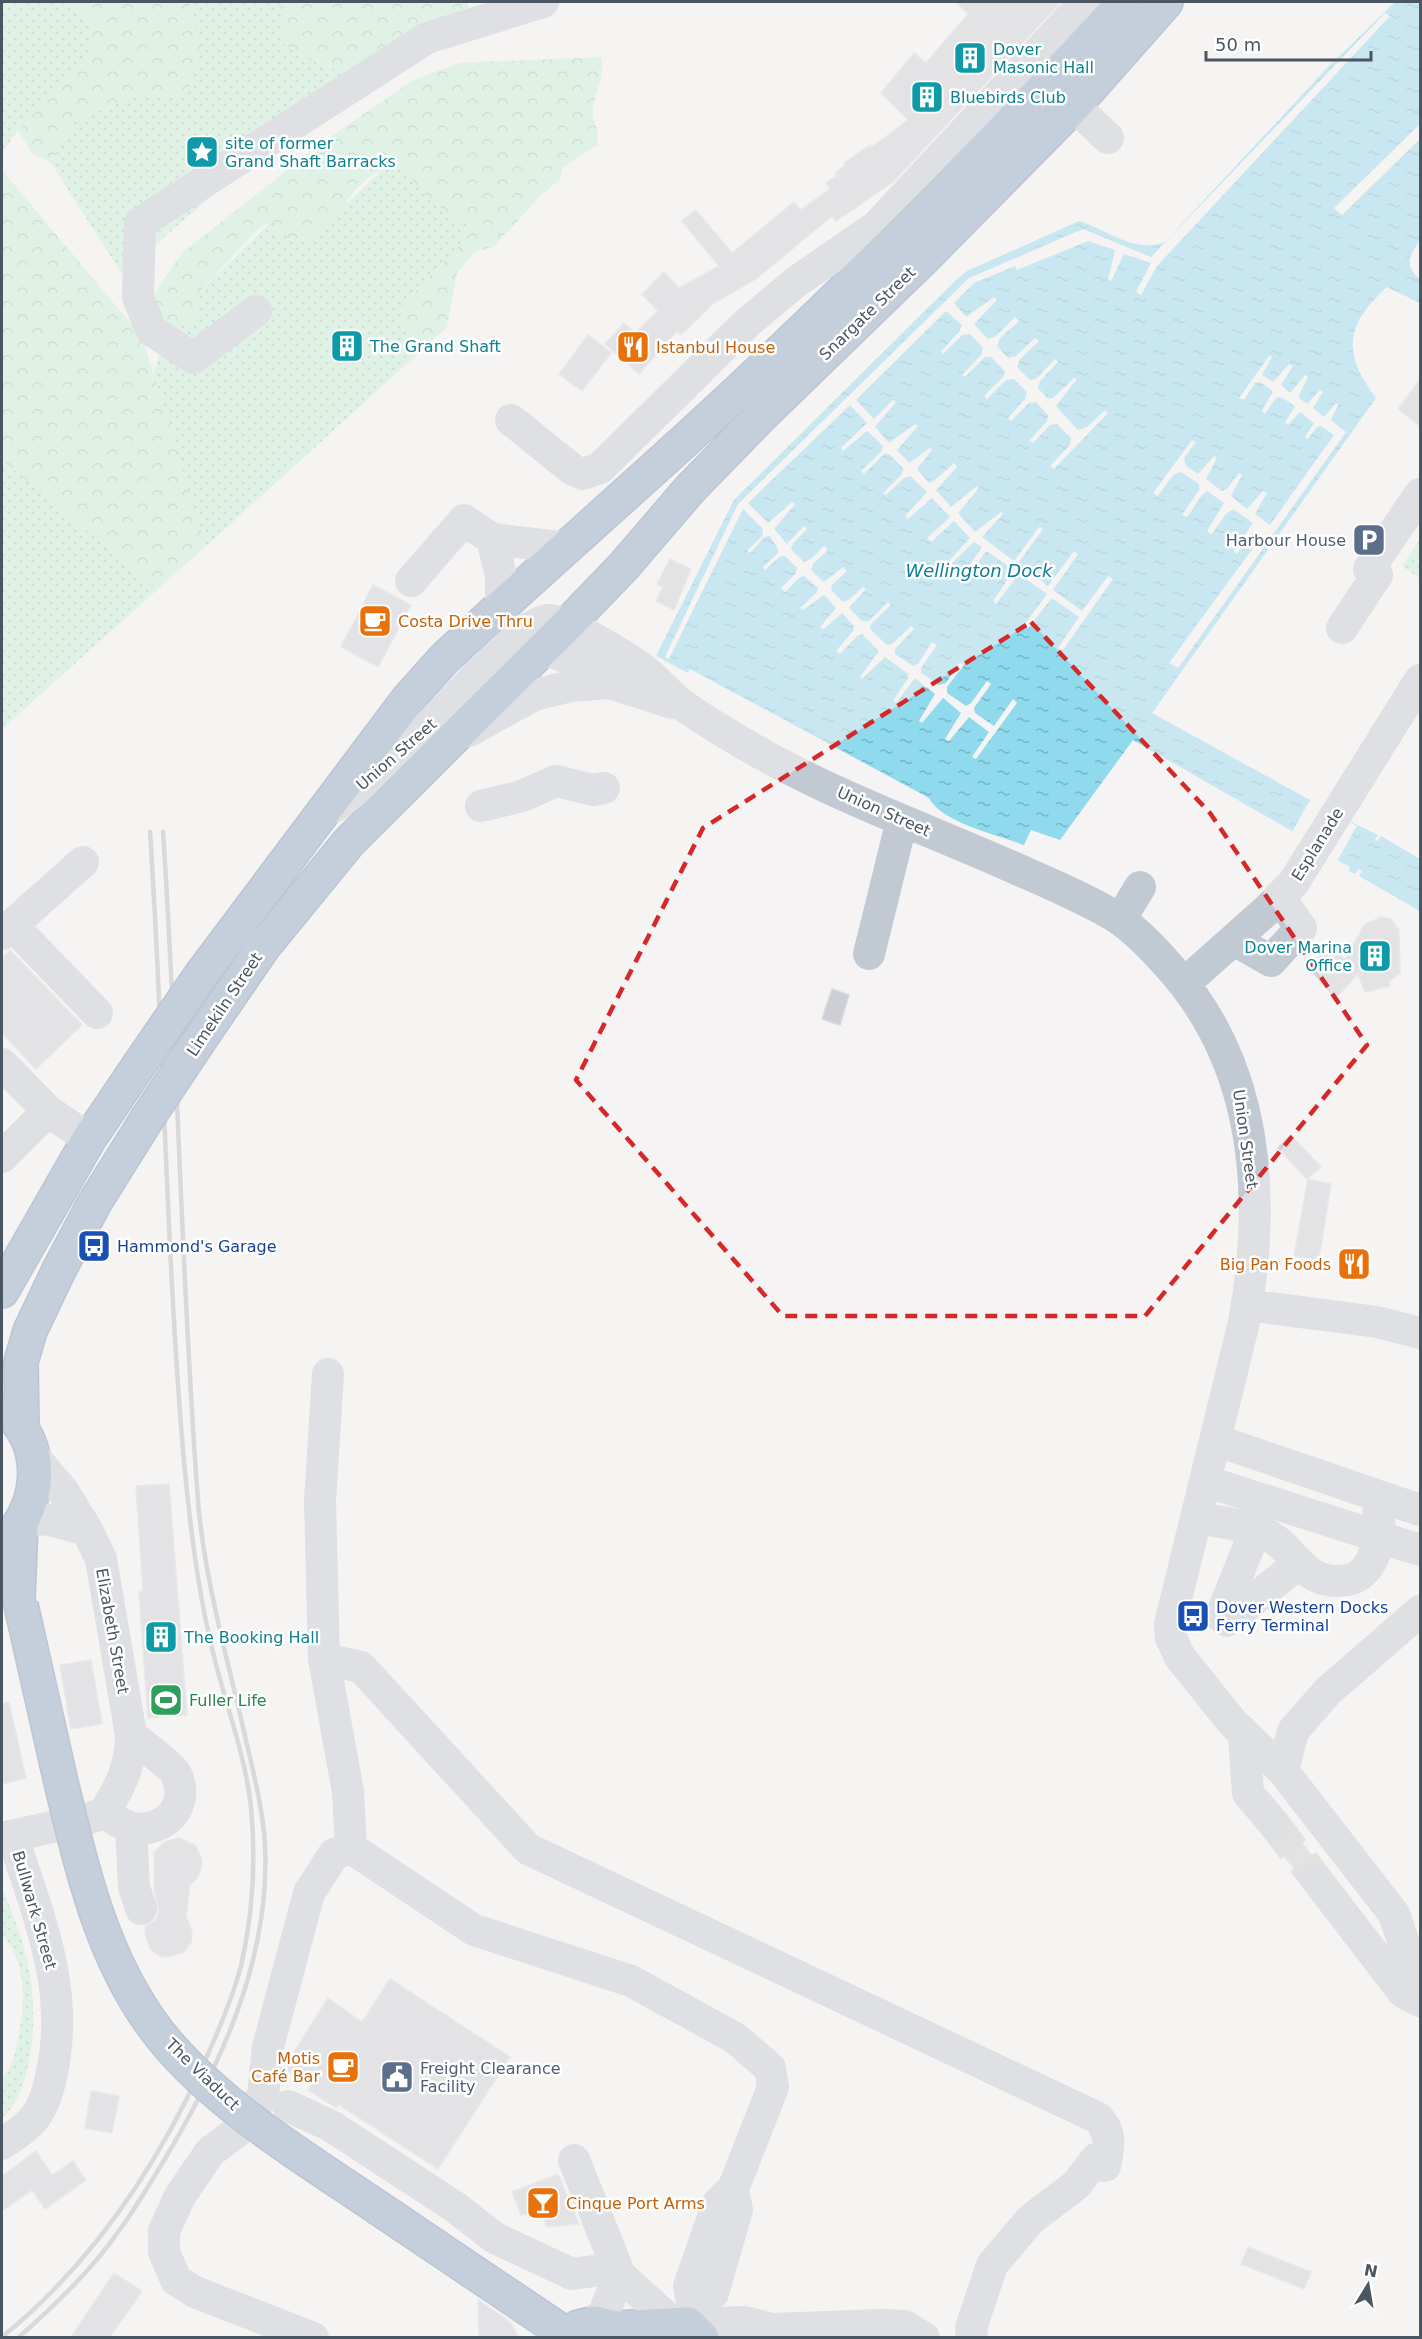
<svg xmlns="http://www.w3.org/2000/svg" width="1422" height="2339" font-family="'DejaVu Sans',sans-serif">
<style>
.grass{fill:url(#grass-dots)}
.forest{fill:url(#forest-crowns)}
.water{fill:url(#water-ripples)}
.pier{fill:#f5f3f3}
.building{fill:#cdcfd5;stroke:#d7d9de;stroke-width:1.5}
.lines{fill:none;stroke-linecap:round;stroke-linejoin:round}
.minor-tunnel{stroke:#caccce;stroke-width:32;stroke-dasharray:32 16;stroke-linecap:butt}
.highway-casing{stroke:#7690ad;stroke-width:36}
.minor{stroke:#c1cad2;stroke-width:32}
.highway{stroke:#8ba5c1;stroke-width:33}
.rail{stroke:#b5b8bd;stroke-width:4.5}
.highway-bridge-casing{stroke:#7690ad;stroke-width:36;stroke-linecap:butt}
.highway-bridge{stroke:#8ba5c1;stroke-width:33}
.marked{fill:none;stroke:#d62828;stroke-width:4.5;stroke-dasharray:12 8;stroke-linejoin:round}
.labels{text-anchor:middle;stroke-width:5;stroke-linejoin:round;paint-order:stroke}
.culture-label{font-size:16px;fill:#0d838f;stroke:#fff;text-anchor:start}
.street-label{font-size:16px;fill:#4a5661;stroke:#fff}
.food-label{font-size:16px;fill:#c56008;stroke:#fff;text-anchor:start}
.service-label{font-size:16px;fill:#4e5e75;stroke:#fff;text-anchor:end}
.transit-label{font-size:16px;fill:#164399;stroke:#fff;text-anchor:start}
.leisure-label{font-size:16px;fill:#27864d;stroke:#fff;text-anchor:start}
.water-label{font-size:18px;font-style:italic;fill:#0c7c9b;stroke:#fff}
</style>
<defs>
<pattern id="grass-dots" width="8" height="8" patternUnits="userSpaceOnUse" patternTransform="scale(1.5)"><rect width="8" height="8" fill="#c3f1d5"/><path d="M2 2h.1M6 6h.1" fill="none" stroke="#a0c6b0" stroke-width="1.8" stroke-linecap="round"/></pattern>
<pattern id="forest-crowns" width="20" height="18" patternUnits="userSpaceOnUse" patternTransform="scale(1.5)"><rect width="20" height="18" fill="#c3f1d5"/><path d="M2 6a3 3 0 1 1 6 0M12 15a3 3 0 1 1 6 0" fill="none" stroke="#a0c6b0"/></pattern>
<pattern id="water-ripples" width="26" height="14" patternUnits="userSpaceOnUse" patternTransform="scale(1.5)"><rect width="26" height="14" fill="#90daee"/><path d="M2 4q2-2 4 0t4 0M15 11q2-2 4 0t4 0" fill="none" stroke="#78b4c4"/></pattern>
</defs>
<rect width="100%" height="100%" fill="#f5f3f3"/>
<path class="grass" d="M2 2H72L93 24 90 58 18 130 2 152Z
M171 2H285L281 7 321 66 347 71 214 164 222 187 122 274 51 163 75 120 136 96 187 97Z
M389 163 406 167 467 223 462 243 401 305 411 360 202 550 153 375 169 327 195 323 199 292 272 221 309 240Z
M2 460 158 589 2 729Z
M1420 539V578L1402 566Z
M2 1889C29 1947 42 2007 27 2070 22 2089 17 2104 2 2118 1 2108 0 2096 2 2085 3 2076 10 2068 13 2060 24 2019 32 1968 2 1934Z"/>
<path class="forest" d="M72 2H189L201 49 187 97 136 96 75 120 51 163 32 153 18 130 90 58 93 24Z
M285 2H468L467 15 347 71 321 66 285 45 281 7Z
M601 57C606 76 595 90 593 108 591 122 601 129 597 145L563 167 560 179 538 198 495 246 475 252 457 273 447 327 411 360 401 305 462 243 467 224C442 209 417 195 406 167L390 163 363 182 347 200 343 215 309 240 289 238 274 230 272 221 258 229 199 292 195 323 169 327 148 309 160 284 183 252 323 142 415 79 460 63Z
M2 170 142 337 206 546 158 589 2 460Z"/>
<path class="water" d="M1395 2H1420V124L1334 208 1342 215 1420 139V241C1409 255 1404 266 1420 279V303L1387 287C1345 325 1342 353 1376 398L1152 713 1310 800 1347 824 1349 821 1378 835 1375 840 1377 841 1381 836 1420 859V911L1359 876 1362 871 1358 869 1355 874 1349 871 1350 867 1331 857 1332 854 1133 740 1060 840 1031 830 1024 845C998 835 942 823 929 798L690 669 688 673 656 656 734 500 957 279 967 271 1079 221C1106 229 1137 255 1165 242L1326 69Z"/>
<path class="pier" d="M1385 13 1390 16 1157 266 1141 295 1136 292 1151 263 1124 254 1111 281 1108 280 1115 250 1088 241 1017 270 1015 266 974 283 954 303 966 317 994 297 997 300 974 324 988 339 996 336 1015 317 1019 321 1000 338 997 346 1008 358 1016 356 1035 338 1039 341 1020 359 1017 367 1030 380 1036 379 1055 359 1058 362 1040 381 1038 388 1048 399 1053 398 1074 378 1077 379 1056 406 1078 430 1087 427 1105 410 1108 413 1054 469 1050 466 1070 445 1071 438 1057 424 1050 425 1033 443 1029 441 1047 421 1048 415 1036 402 1029 403 1011 421 1008 418 1025 399 1027 392 1014 379 1006 380 987 399 984 396 1003 377 1005 371 991 357H985L965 377 962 375 981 355 983 348 970 334 962 335 943 354 941 351 959 332 962 325 946 311 856 400 874 419 893 400 896 402 875 427 889 443 915 424 918 426 897 450 909 463 930 448 932 450 917 469 929 483 934 481 954 463 957 467 936 490 951 507 977 486 979 488 958 513 975 532 1001 512 1003 514 982 537 1014 561 1039 527 1043 529 1018 563 1048 586 1074 551 1078 554 1053 590 1082 611 1108 576 1113 579 1063 650 1058 648 1079 617 1052 598 1028 628 1024 625 1047 594 1019 574 996 604 993 601 1014 570 986 551 965 581 961 578 982 547 974 542 951 564 948 562 970 538 954 521 931 542 927 538 950 517 932 498 908 519 905 516 927 492 910 476 904 478 886 495 883 493 901 475 904 469 889 454H884L864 474 861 471 881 452 883 446 867 431 843 451 841 448 867 423 850 405 748 503 768 523 792 502 795 504 774 529 787 544 804 526 807 529 793 543 791 549 804 562 811 559 824 546 828 550 813 564 811 570 824 582 843 567 847 571 832 585 831 590 843 602 850 599 863 587 866 589 849 608 862 621H869L888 602 891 605 871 624 870 629 887 645 892 644 911 626 914 629 895 649V654L913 666 918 664 932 642 937 645 921 668V673L939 685 946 683 960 662 964 665 947 687V693L966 706 971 703 987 681 991 684 974 708 975 713 994 726 1013 699 1017 703 976 759 972 757 989 732 969 717 949 741 945 739 961 713 943 698 922 723 919 721 935 694 915 678 896 703 893 701 908 678V674L885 657 862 679 860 677 879 651 862 634 857 636 840 654 836 651 853 631 854 626 842 613 824 629 820 627 836 608 824 595 803 610 800 608 817 592 818 588 804 576 800 577 785 592 781 588 796 573 797 568 785 556 779 557 765 570 763 567 778 553V549L770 536 764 537 750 553 747 551 762 536 763 529 743 509 669 659 665 657 738 504 969 278 1083 229 1151 257Z
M1269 356 1272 357 1262 375 1273 382 1289 364 1293 366 1281 385 1290 393 1305 375 1308 377 1298 397 1307 404 1320 390 1323 392 1313 408 1324 417 1336 403 1338 405 1331 420 1346 432 1178 668 1169 663 1261 537 1255 533 1250 534 1237 554 1234 551 1253 523 1233 509 1226 514 1211 535 1207 531 1224 503 1207 491 1202 495 1187 517 1182 515 1199 490V484L1181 472 1174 474 1158 496 1153 493 1192 440 1196 442 1184 458 1186 466 1198 474 1214 456 1217 458 1206 479 1222 491 1227 489 1239 473 1242 475 1231 496 1247 509 1263 491 1267 493 1255 514 1270 525 1334 435 1321 426 1317 427 1308 439 1305 437 1314 423 1300 412 1288 425 1285 423 1295 406 1281 397 1276 398 1265 414 1262 411 1273 391 1260 382 1255 383 1244 400 1239 398Z
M1310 800 1357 826 1336 863 1329 859 1328 855 1291 834Z"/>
<path class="building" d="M956 2H1061L893 182 836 221 832 216 756 279 714 303 681 335 677 331 639 374 605 344 624 323 635 333 658 311 642 294 664 272 679 288 719 266 682 221 696 210 732 253 794 202 800 210 830 189 826 183 837 176 835 173 846 165 844 163 870 145 872 147 908 120 881 93 914 53 926 63 968 14Z
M330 347a17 17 0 1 1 34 0a17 17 0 1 1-34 0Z
M588 335 611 353 582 391 559 374Z
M1420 379V426L1398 409Z
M670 559 691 569 674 610 656 601 663 587 657 584Z
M373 585 411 605 378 667 341 647Z
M1381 917 1391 919 1399 930 1400 973 1389 981 1390 986 1365 992 1358 974 1336 998 1308 967 1331 945 1345 960 1364 925Z
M10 950 82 1025 36 1069 2 1033V958Z
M832 989 849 995 840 1025 822 1019Z
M1291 1135 1321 1167 1307 1179 1278 1148Z
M1308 1179 1331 1184 1319 1260 1294 1256Z
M169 1484 187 1715 148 1718 139 1592 143 1591 136 1486Z
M91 1660 102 1724 71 1729 60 1665Z
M9 1702 26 1778 2 1784V1703Z
M1291 1829 1318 1863 1307 1865 1300 1876 1272 1841 1285 1838Z
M179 1838 195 1845 201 1857 202 1865 198 1877 190 1885 186 1916 192 1931 191 1942 184 1952 168 1957 160 1956 150 1949 145 1933 146 1926 155 1921 159 1912 154 1890V1853L164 1842Z
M390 1979 510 2057 438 2169 338 2104 336 2108 308 2090 311 2086 284 2068 328 1998 362 2022Z
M91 2091 119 2096 112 2133 85 2128Z
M36 2151 52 2175 73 2161 86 2180 45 2209 32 2190 2 2211V2176Z
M558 2174 579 2224 547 2227 542 2213 521 2215 512 2192Z
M1248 2247 1311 2272 1304 2289 1241 2264Z
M114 2273 142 2291 110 2337H71Z
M478 2300 510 2322 519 2337H479Z"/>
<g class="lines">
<path class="minor-tunnel" d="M1274 1824 1317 1880"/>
<defs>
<path id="highway" d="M203 972 408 699 444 659C533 576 625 496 715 413 857 281 994 144 1124 2
M205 1032 264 946 349 842 568 624 623 567 690 489 763 414 925 257 1074 106 1166 2
M2 1291 89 1139 139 1065
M22 1428 21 1362 30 1331 58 1272 95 1202 147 1119
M2 1544C40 1511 48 1450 9 1413
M18 1598 21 1524
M380 2209 567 2335
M566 2338 578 2327 595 2323 614 2328 688 2324 702 2338"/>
</defs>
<use href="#highway" class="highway-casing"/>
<path class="minor" d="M1074 106 1108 138
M256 311 193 358 151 330 138 297 140 223 427 38 543 2
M511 420 573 470 583 474 600 468 747 323 796 282 877 226 1085 2
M492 539 501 576V605
M411 581 464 520 492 539 567 548
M528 628 543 648 567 658 610 683 672 703
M1342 628 1377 575 1369 569 1420 494
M469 731 534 695 571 686 610 683
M336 806C361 785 387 766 411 744 436 721 521 621 548 620 566 619 624 656 640 667 657 679 670 697 687 708 705 721 726 733 746 745 829 794 922 827 1010 866 1046 882 1083 897 1116 917 1136 930 1152 947 1167 964 1258 1063 1267 1195 1244 1322L1170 1624 1171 1638 1180 1657 1232 1722 1283 1771 1394 1914 1420 1991
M481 806 522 796 556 781 593 790 604 788
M1120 920 1140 887
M12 925 97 1013
M2 934 83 862
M1234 940 1271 961 1301 928 1279 897
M869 954 902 820
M1185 983 1267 910 1294 882 1420 680
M2 1064 48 1111 89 1139
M2 1157 48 1111
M1247 1305 1377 1322 1420 1333
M328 1374 320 1501 324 1659 348 1792 351 1848
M1215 1440 1420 1510
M1205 1481 1420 1550
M25 1518 50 1520 87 1530
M1196 1518C1217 1522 1244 1524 1264 1533 1298 1549 1301 1587 1347 1580 1361 1578 1371 1565 1375 1552 1379 1533 1383 1512 1374 1494
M1255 1531 1221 1616 1227 1621 1230 1619 1299 1563
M324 1659 361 1667 528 1849 1098 2118C1112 2133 1109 2146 1105 2166L1096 2159 1076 2185 1031 2219 992 2265 971 2328 972 2338
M1244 1735 1248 1793 1274 1824
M1283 1771 1293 1731 1328 1691 1420 1611
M104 1813C112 1817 123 1826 133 1828 165 1833 191 1805 176 1774 173 1767 140 1743 131 1735
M131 1828 134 1887 141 1909
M2 1838 84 1820 104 1813C120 1787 131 1766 131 1735L101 1559 87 1530 63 1491 34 1457
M1317 1880 1403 1992 1420 2001
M288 2106 331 2126 455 2207 495 2238 572 2274 616 2268
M2 2144C11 2138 23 2130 31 2122 43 2109 49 2089 52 2072 70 1988 38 1916 13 1837
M574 2160 620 2275 674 2324
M735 2199 737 2210 713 2293 693 2307 688 2324 745 2322 771 2329 881 2325 905 2326 924 2338
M595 2323 604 2312 620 2275
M313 2338 195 2292 176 2280 164 2252V2231L180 2196 210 2152 238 2131 263 2095 268 2047 309 1893 334 1854 351 1848 474 1930 631 1981 735 2038 770 2068 773 2087 733 2189 718 2203 689 2286 693 2307"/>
<use href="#highway" class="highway"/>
<path class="rail" d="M2 2337C91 2265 157 2166 204 2063 218 2032 232 2000 241 1966 253 1914 256 1860 251 1807 245 1752 223 1698 211 1644 197 1584 190 1524 184 1462 166 1253 164 1042 150 832
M18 2338C44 2315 69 2292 92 2265 118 2236 140 2200 160 2167 218 2071 271 1961 265 1845 263 1809 253 1771 245 1736 228 1661 204 1577 198 1501 181 1278 178 1055 163 832"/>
<defs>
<path id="highway-bridge" d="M139 1065 203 972
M147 1119 205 1032
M21 1605C34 1662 47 1720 60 1778 83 1873 104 1972 171 2048 229 2113 308 2160 380 2209"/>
</defs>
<use href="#highway-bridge" class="highway-bridge-casing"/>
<use href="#highway-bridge" class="highway-bridge"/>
</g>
<path d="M0 0H1422V2339H0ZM1031 622 1210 813 1367 1045 1145 1316H783L576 1080 703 828Z" fill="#f5f3f3" fill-opacity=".55" fill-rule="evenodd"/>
<path class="marked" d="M1031 622 1210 813 1367 1045 1145 1316H783L576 1080 703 828Z"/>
<defs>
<symbol id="building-square" viewBox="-11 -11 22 22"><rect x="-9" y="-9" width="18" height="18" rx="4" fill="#0f9aa8" stroke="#fff"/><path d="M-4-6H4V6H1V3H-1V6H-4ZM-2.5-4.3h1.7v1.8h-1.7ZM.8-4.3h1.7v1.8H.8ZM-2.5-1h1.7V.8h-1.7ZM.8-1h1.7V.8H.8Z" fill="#fff"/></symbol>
<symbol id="sight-square" viewBox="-11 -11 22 22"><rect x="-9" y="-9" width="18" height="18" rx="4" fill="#0f9aa8" stroke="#fff"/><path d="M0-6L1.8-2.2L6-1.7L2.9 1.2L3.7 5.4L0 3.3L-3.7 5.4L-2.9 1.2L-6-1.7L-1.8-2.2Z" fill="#fff"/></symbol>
<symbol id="restaurant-square" viewBox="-11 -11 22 22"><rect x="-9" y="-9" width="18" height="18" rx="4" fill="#e8710a" stroke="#fff"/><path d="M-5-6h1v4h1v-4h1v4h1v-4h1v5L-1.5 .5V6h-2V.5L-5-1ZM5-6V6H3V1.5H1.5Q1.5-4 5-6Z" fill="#fff"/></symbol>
<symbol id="parking-square" viewBox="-11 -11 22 22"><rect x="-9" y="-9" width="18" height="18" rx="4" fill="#5c6f8a" stroke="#fff"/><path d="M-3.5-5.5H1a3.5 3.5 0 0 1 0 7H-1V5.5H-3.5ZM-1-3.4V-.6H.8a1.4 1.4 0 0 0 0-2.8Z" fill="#fff"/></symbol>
<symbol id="cafe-square" viewBox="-11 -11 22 22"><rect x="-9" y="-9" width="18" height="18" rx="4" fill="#e8710a" stroke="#fff"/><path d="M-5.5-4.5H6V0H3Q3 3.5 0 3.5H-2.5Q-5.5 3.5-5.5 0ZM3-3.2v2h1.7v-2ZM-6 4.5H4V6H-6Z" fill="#fff"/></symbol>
<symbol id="bus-square" viewBox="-11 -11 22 22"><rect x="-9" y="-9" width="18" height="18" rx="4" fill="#1a4fb4" stroke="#fff"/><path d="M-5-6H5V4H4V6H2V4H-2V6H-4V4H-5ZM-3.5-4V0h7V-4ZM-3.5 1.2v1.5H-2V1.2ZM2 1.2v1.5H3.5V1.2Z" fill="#fff"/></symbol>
<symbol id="stadium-square" viewBox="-11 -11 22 22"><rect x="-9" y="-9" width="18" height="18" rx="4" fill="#2e9e5b" stroke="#fff"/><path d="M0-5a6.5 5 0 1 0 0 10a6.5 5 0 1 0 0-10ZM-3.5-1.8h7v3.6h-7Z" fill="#fff"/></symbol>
<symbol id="civic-square" viewBox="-11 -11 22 22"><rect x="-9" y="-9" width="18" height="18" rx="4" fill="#5c6f8a" stroke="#fff"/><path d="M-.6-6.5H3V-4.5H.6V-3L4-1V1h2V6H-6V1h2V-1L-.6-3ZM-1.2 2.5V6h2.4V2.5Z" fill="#fff"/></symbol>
<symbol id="bar-square" viewBox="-11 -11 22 22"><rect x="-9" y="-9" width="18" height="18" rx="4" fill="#e8710a" stroke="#fff"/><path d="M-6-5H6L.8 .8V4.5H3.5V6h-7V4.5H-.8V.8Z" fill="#fff"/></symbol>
</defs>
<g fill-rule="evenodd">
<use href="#building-square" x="951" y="39" width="38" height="38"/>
<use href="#building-square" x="908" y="78" width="38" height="38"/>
<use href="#sight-square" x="183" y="133" width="38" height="38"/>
<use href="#building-square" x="328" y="327" width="38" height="38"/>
<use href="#restaurant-square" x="614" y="328" width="38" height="38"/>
<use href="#parking-square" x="1350" y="521" width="38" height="38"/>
<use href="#cafe-square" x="356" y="602" width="38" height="38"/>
<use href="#building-square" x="1356" y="937" width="38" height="38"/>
<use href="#bus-square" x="75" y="1227" width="38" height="38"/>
<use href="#restaurant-square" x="1335" y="1245" width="38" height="38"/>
<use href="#bus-square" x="1174" y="1597" width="38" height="38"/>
<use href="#building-square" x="142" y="1618" width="38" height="38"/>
<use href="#stadium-square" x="147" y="1681" width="38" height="38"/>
<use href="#cafe-square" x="324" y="2048" width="38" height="38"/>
<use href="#civic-square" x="378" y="2058" width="38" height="38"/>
<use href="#bar-square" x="524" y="2184" width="38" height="38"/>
</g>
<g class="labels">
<g class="culture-label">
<text x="993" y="55">Dover<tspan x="993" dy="18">Masonic Hall</tspan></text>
<text x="950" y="103">Bluebirds Club</text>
<text x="225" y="149">site of former<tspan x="225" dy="18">Grand Shaft Barracks</tspan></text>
<text x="370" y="352">The Grand Shaft</text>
<text x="1352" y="953" text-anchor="end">Dover Marina<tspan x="1352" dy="18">Office</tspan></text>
<text x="184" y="1643">The Booking Hall</text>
</g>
<g class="street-label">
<text transform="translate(867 313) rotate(-44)" y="6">Snargate Street</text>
<text transform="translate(396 754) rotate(-41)" y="6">Union Street</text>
<text transform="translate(884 811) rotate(24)" y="6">Union Street</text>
<text transform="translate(1317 844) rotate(-58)" y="6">Esplanade</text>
<text transform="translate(224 1004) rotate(-56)" y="6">Limekiln Street</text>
<text transform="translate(1246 1139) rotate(82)" y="6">Union Street</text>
<text transform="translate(113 1631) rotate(80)" y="6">Elizabeth Street</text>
<text transform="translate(35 1910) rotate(74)" y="6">Bullwark Street</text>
<text transform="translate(203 2074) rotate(44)" y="6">The Viaduct</text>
</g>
<g class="food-label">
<text x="656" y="353">Istanbul House</text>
<text x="398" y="627">Costa Drive Thru</text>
<text x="1331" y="1270" text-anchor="end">Big Pan Foods</text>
<text x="320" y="2064" text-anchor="end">Motis<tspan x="320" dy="18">Café Bar</tspan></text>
<text x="566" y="2209">Cinque Port Arms</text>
</g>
<g class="service-label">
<text x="1346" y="546">Harbour House</text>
<text x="420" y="2074" text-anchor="start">Freight Clearance<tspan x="420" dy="18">Facility</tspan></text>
</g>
<g class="transit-label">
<text x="117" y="1252">Hammond's Garage</text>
<text x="1216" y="1613">Dover Western Docks<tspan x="1216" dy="18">Ferry Terminal</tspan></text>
</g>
<g class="leisure-label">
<text x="189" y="1706">Fuller Life</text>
</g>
<g class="water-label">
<text x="979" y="577">Wellington Dock</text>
</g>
</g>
<rect width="1422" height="2339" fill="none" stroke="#4a5661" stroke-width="6"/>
<g transform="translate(1368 2285) rotate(11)" stroke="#ffffff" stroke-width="4.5" paint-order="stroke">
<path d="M0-4.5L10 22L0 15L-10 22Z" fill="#4a5661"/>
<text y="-9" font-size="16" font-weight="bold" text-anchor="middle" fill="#4a5661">N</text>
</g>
<path d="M1206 51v9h165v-9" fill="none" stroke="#4a5661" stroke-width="3"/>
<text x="1215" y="51" font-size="18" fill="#4a5661" stroke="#ffffff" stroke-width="4.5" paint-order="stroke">50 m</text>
</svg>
